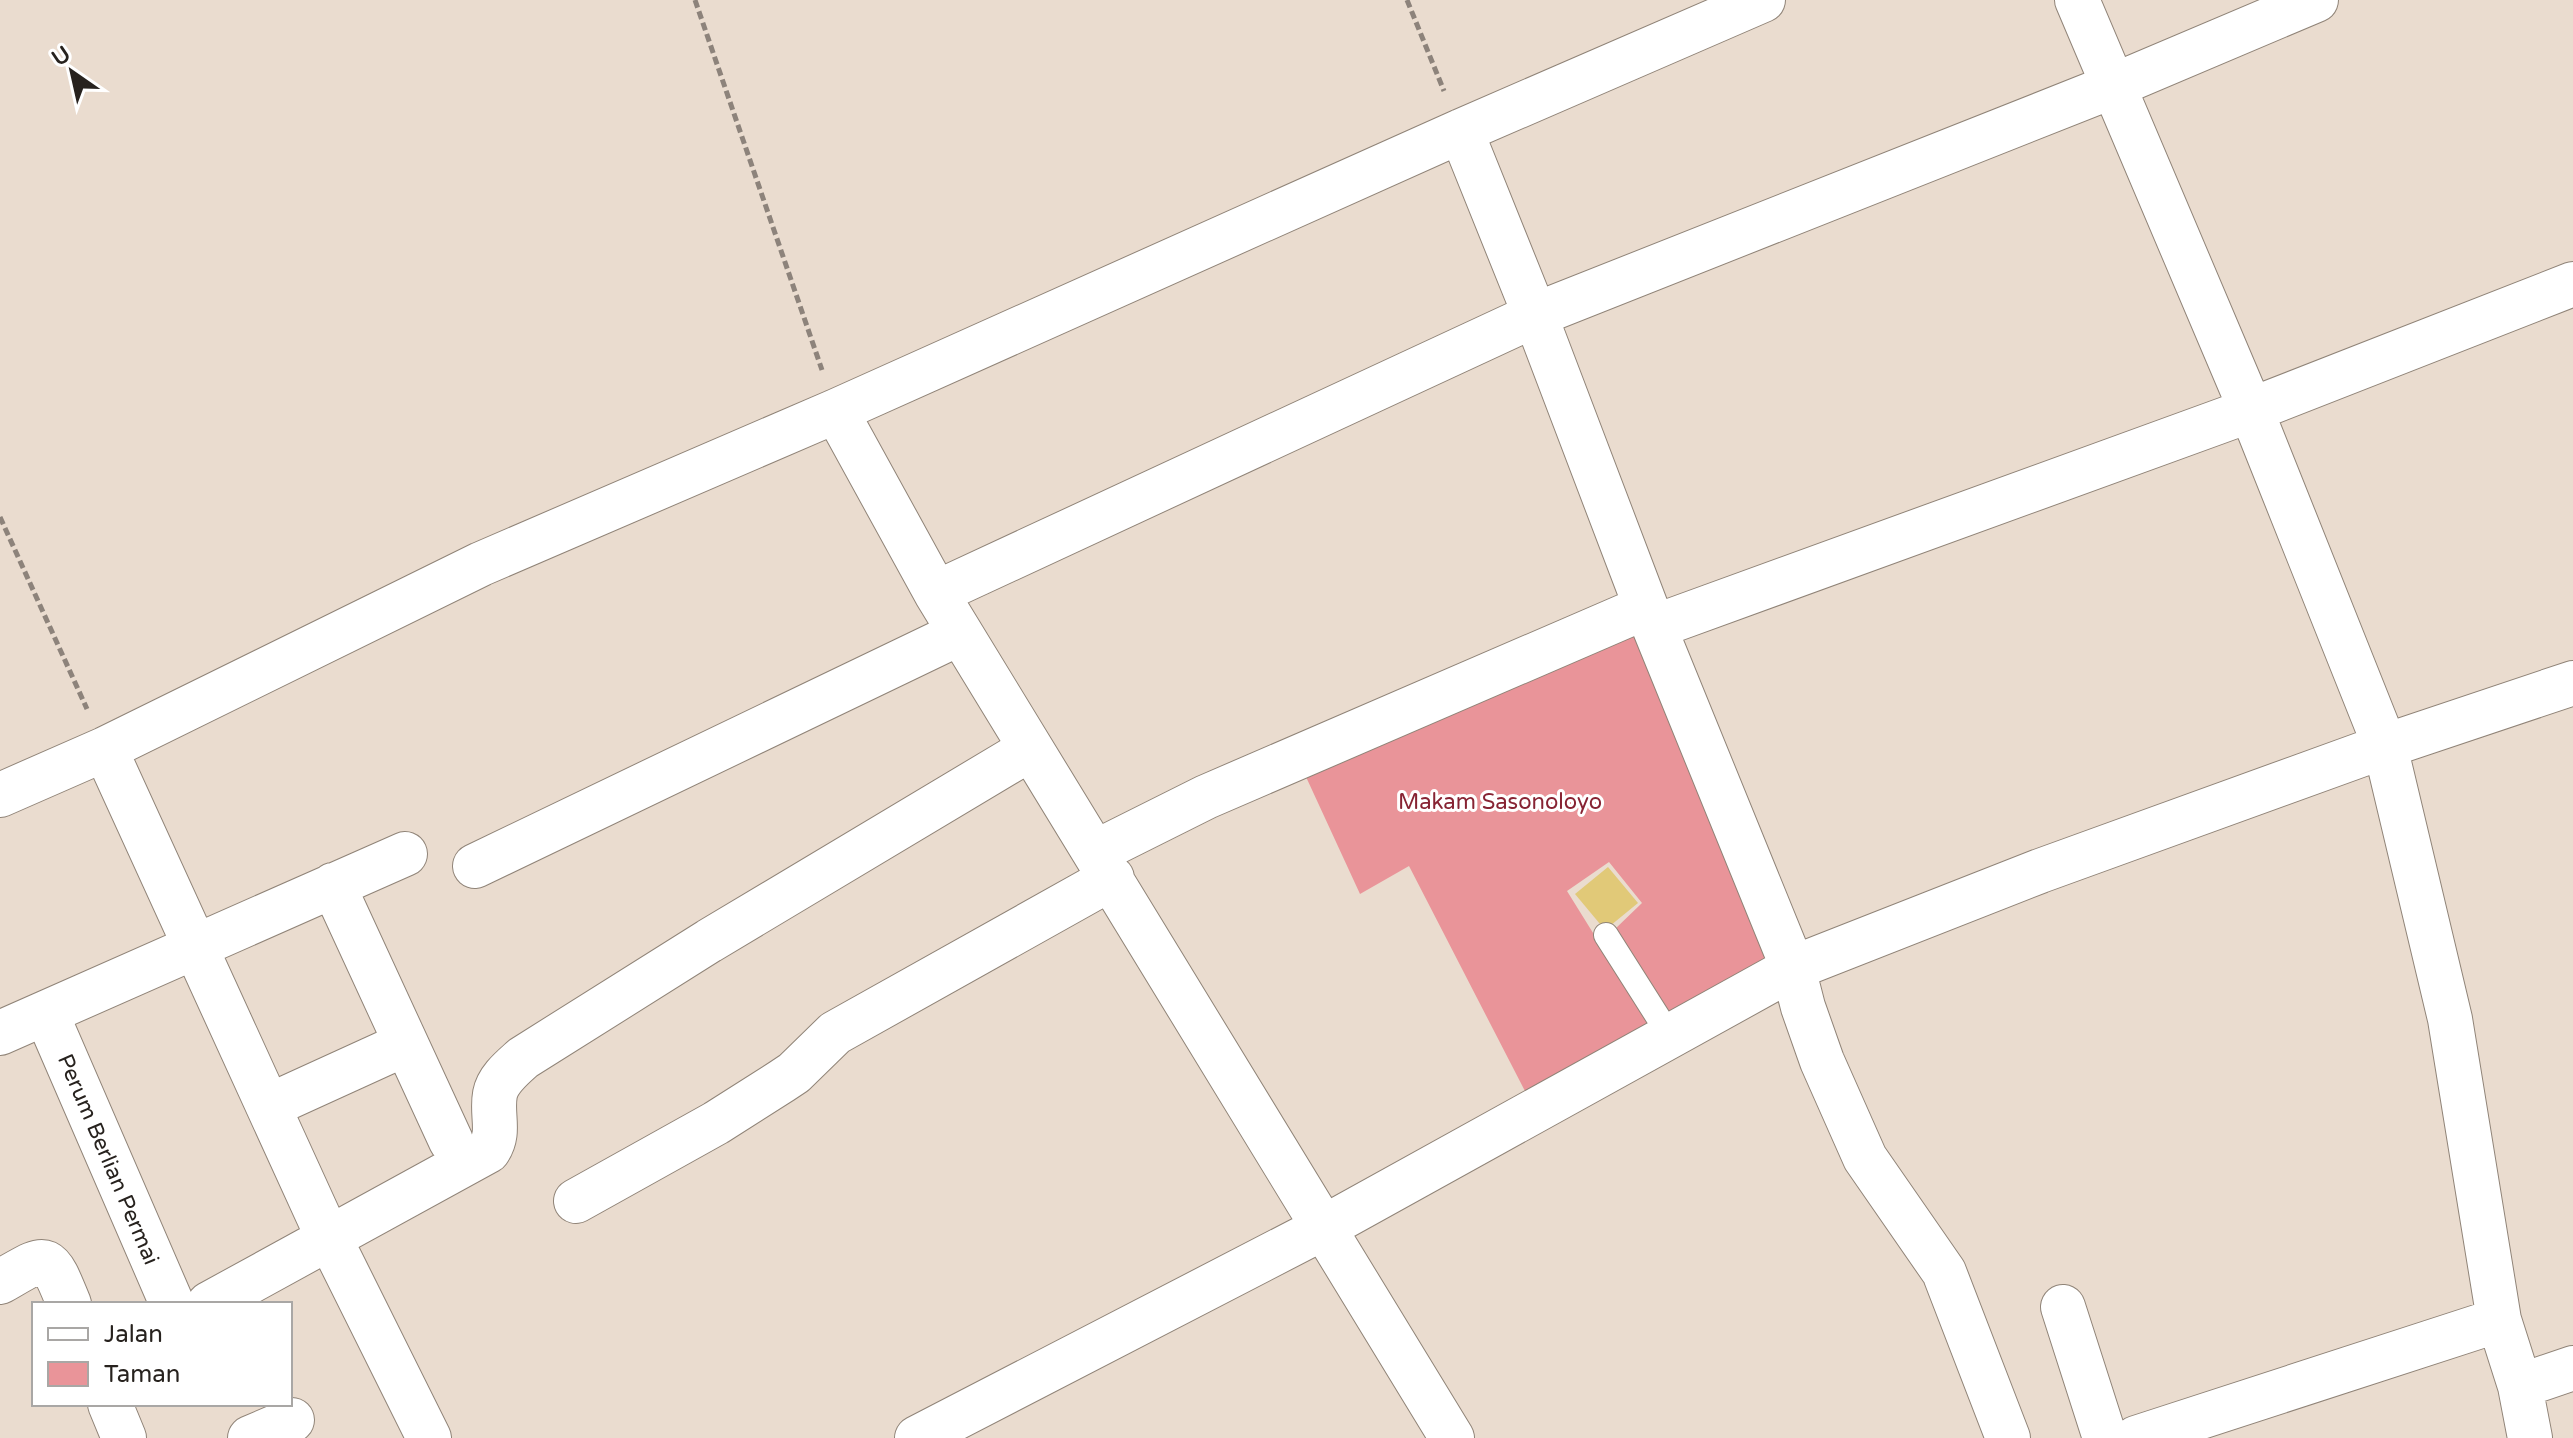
<svg xmlns="http://www.w3.org/2000/svg" width="2573" height="1438" font-family="'Varela Round',sans-serif">
<style>
.green{fill:#e99499}
.building{fill:#e1c978}
.lines{fill:none;stroke-linecap:round;stroke-linejoin:round}
.service-casing{stroke:#908478;stroke-width:26}
.minor-casing{stroke:#908478;stroke-width:46}
.path{stroke:#8d837b;stroke-width:5;stroke-dasharray:8 4;stroke-linecap:butt}
.service{stroke:#fff;stroke-width:24}
.minor{stroke:#fff;stroke-width:44}
.labels{text-anchor:middle;stroke-width:6;stroke-linejoin:round;paint-order:stroke}
.park-label{font-size:22px;fill:#872333;stroke:#fff}
.street-label{font-size:22px;fill:#27221e;stroke:#fff}
</style>
<rect width="100%" height="100%" fill="#eadccf"/>
<path class="green" d="M1634 620 1771 958 1668 1013 1614 930 1642 903 1609 862 1567 891 1649 1023 1527 1095 1409 866 1360 894 1301 766Z"/>
<path class="building" d="M1608 867 1638 903 1605 930 1575 894Z"/>
<g class="lines">
<defs>
<path id="service" d="M1606 935 1670 1036"/>
<path id="minor" d="M2077 0 2251 410 2385 746 2450 1019 2499 1320 2520 1386 2530 1438
M1461 131 1535 315 1646 607 1793 968 1803 1007 1822 1061 1865 1158 1944 1272 2008 1438
M836 411 936 593 1452 1438
M936 593 1535 315 2113 86 2316 0
M1654 627 2251 410 2573 284
M105 749 326 1233
M0 795 105 749 481 564 836 411 1461 131 1763 0
M1096 852 1206 797 1646 607
M475 866 960 633
M333 885 451 1141
M46 1013 172 1304
M0 1033 405 854
M269 1106 405 1044
M576 1201 716 1123 782 1081 794 1073 835 1033 1112 878
M330 1239 429 1438
M0 1282C49 1254 47 1250 69 1304
M209 1304 488 1151C501 1133 491 1115 495 1094 498 1079 512 1068 523 1058L709 941 1030 749
M2063 1307 2105 1438
M2520 1386 2573 1368
M110 1404 124 1438
M250 1438 292 1420
M917 1438 1323 1228 1793 968 2040 871 2385 746 2573 683
M2136 1438 2499 1320"/>
</defs>
<use href="#service" class="service-casing"/>
<use href="#minor" class="minor-casing"/>
<path class="path" d="M695 0 822 370
M1407 0 1444 91
M0 517 87 709"/>
<use href="#service" class="service"/>
<use href="#minor" class="minor"/>
</g>
<g class="labels">
<g class="park-label">
<text x="1500" y="809">Makam Sasonoloyo</text>
</g>
<g class="street-label">
<text transform="translate(109 1159) rotate(67)" y="8">Perum Berlian Permai</text>
</g>
</g>
<rect x="32" y="1302" width="260" height="104" fill="#ffffff" stroke="#a9a7a5" stroke-width="2"/>
<rect x="48" y="1328" width="40" height="12" fill="#ffffff" stroke="#a9a7a5" stroke-width="2"/>
<text x="104" y="1342" font-size="24" fill="#27221e">Jalan</text>
<rect x="48" y="1362" width="40" height="24" fill="#e99499" stroke="#a9a7a5" stroke-width="2"/>
<text x="104" y="1382" font-size="24" fill="#27221e">Taman</text>
<g transform="translate(72 72) rotate(326)" stroke="#ffffff" stroke-width="6" paint-order="stroke">
<path d="M0-6L14 30L0 20L-14 30Z" fill="#27221e"/>
<text y="-12" font-size="22" font-weight="bold" text-anchor="middle" fill="#27221e">U</text>
</g>
</svg>
